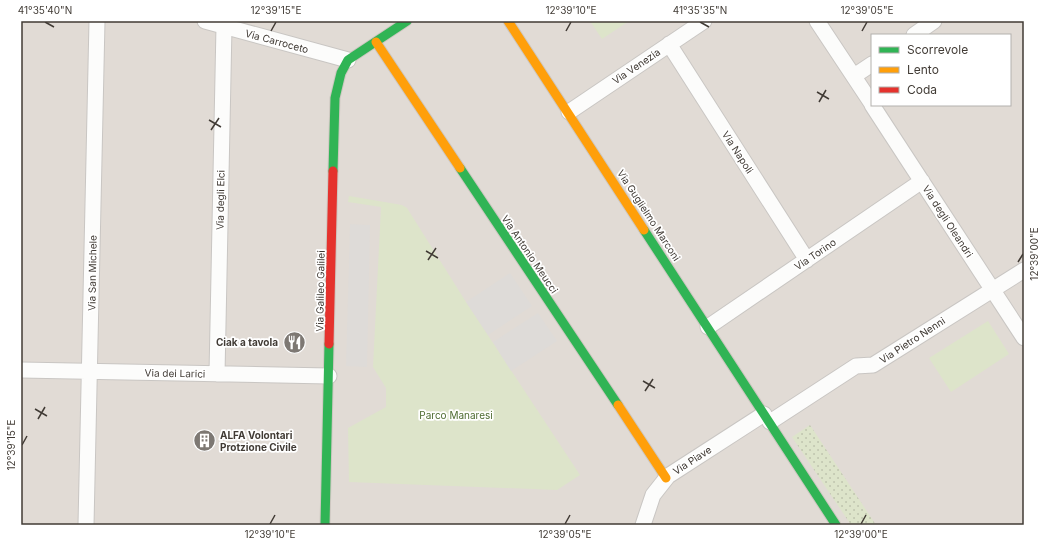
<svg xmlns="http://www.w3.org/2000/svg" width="1045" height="546" font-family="Inter,sans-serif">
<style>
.residential{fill:#e1dbd5;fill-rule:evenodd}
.grass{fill:url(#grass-dots)}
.park{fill:#dde4ca}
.parking{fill:#dedbd8}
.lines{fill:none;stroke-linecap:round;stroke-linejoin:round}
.street-casing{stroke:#c9c6c3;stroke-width:17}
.fast-casing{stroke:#cdc7c0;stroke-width:11}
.slow-casing{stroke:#cdc7c0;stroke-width:11}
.jam-casing{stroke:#cdc7c0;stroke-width:11}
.street{stroke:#fcfcfb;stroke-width:15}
.fast{stroke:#30b455;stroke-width:9}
.slow{stroke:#ff9f0a;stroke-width:9}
.jam{stroke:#e5322d;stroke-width:9}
.ticks{fill:none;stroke:#413b35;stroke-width:1.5}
.labels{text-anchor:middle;stroke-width:3.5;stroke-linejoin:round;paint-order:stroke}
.street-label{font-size:10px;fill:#413b35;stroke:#fff}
.poi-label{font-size:10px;font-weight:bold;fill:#413b35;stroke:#fff;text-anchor:end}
.park-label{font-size:10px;fill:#4d6b30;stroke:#fff}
.neatline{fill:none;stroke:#413b35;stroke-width:1.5}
.ticks-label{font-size:10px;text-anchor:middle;fill:#413b35}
</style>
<defs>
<pattern id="grass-dots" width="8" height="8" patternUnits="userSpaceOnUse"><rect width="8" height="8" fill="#dde4ca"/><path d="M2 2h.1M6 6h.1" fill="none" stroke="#bfc4ae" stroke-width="1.8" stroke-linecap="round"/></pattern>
</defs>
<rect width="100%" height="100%" fill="#edeae7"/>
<path class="residential" d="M21 21H1024V525H21ZM872 35H1010V105H872Z"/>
<path class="grass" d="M810 425 876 525H851L792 437Z"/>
<path class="park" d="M590 21H629L602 39Z
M349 196 402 205 407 208 466 302 580 475 557 490 349 482 348 428 386 407V388L373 367 381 207 348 202Z
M988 321 1009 354 951 392 929 358Z"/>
<path class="parking" d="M350 224 370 225 367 367 346 366Z
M510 273 532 306 488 335 466 302Z
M538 313 557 341 511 371 493 342Z"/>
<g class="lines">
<defs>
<path id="street" d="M205 21 348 60
M817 21 872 104
M914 35 934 21
M669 44 807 260
M854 76 872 64
M872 105 1024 338
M569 112 704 21
M708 327 922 181
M21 370 329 376
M217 374 224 26
M770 422 856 366 873 365 1024 270
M86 525 97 21
M643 525 653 495 668 476 764 414"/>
<path id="fast" d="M460 168 618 405
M333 171 335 98 341 73 348 60 407 21
M644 230 836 525
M325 525 329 344"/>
<path id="slow" d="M508 21 644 230
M376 42 460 168
M618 405 666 478"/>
<path id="jam" d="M329 344 333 171"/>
</defs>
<use href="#street" class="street-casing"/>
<use href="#fast" class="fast-casing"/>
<use href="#slow" class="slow-casing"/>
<use href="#jam" class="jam-casing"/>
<use href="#street" class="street"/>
<use href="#fast" class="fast"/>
<use href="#slow" class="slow"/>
<use href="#jam" class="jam"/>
</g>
<path class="ticks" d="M45 22 54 27M700 22 709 27M271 31 276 22M566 31 571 22M862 31 867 22M817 92 829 99M819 102 826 90M209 120 221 127M211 130 219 118M426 251 438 258M428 260 436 248M1018 262 1023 254M643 381 655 388M645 391 653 379M35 409 47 416M38 419 45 407M22 445 27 436M270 524 275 515M565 524 570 515M861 524 866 515"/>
<defs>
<symbol id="restaurant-disc" viewBox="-11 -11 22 22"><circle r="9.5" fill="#7d7873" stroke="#fff"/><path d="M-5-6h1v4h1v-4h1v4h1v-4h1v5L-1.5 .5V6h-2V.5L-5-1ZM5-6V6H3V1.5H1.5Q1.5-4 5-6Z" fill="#fff"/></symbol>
<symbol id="building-disc" viewBox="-11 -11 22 22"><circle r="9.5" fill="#7d7873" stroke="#fff"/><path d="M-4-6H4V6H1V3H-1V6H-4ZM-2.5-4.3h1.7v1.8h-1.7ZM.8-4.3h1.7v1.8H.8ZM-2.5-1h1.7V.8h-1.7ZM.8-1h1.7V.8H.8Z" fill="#fff"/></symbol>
</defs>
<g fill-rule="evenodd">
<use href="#restaurant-disc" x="282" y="330" width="25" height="25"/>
<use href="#building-disc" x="192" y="428" width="25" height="25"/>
</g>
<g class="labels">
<g class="street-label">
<text transform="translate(277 41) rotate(15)" y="4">Via Carroceto</text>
<text transform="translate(636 66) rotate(-34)" y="4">Via Venezia</text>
<text transform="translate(738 152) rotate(57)" y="4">Via Napoli</text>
<text transform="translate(220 200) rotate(-89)" y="4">Via degli Elci</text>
<text transform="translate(649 215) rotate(57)" y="4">Via Guglielmo Marconi</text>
<text transform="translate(948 221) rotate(57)" y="4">Via degli Oleandri</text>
<text transform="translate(530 254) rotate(56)" y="4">Via Antonio Meucci</text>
<text transform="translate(815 254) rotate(-34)" y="4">Via Torino</text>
<text transform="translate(92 273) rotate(-89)" y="4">Via San Michele</text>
<text transform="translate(320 291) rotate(-89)" y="4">Via Galileo Galilei</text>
<text transform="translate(912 340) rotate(-33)" y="4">Via Pietro Nenni</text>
<text transform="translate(175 373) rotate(1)" y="4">Via dei Larici</text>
<text transform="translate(692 460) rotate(-33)" y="4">Via Piave</text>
</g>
<g class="poi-label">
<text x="278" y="346">Ciak a tavola</text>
<text x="220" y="439" text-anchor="start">ALFA Volontari<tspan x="220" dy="12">Protzione Civile</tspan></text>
</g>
<g class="park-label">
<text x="456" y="419">Parco Manaresi</text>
</g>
</g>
<rect width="1045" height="546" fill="none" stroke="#ffffff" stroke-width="44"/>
<rect x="871" y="34" width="140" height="72" fill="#ffffff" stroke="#b3b1ae"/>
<rect x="879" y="47" width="20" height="6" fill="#30b455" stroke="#b3b1ae"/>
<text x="907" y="54" font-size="12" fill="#413b35">Scorrevole</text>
<rect x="879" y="67" width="20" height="6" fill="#ff9f0a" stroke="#b3b1ae"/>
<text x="907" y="74" font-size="12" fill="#413b35">Lento</text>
<rect x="879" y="87" width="20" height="6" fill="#e5322d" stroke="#b3b1ae"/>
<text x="907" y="94" font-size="12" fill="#413b35">Coda</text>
<rect x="22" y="22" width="1001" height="502" class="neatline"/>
<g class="ticks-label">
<text x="45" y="14">41°35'40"N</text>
<text x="276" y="14">12°39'15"E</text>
<text x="571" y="14">12°39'10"E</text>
<text x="700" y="14">41°35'35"N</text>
<text x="867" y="14">12°39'05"E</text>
<text transform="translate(1034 254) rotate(-90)" y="4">12°39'00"E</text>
<text transform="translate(11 445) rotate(-90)" y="4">12°39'15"E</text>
<text x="270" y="538">12°39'10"E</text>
<text x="565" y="538">12°39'05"E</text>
<text x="861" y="538">12°39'00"E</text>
</g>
</svg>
